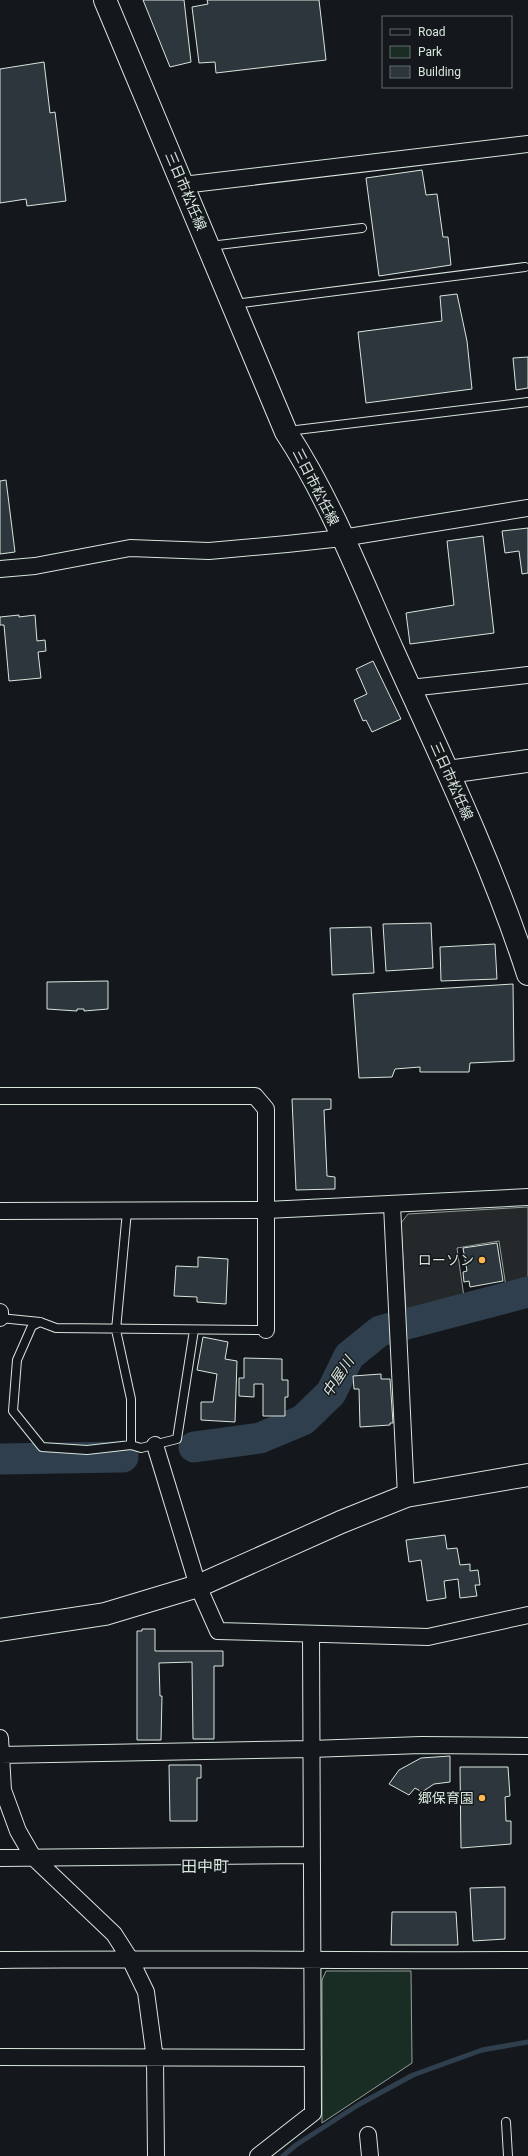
<svg xmlns="http://www.w3.org/2000/svg" width="528" height="2156" font-family="Roboto,'Noto Sans JP',sans-serif">
<style>
.green{fill:#1a2d24;stroke:#939e99}
.parking{fill:#24282b;stroke:#939e99}
.lines{fill:none;stroke-linecap:round;stroke-linejoin:round}
.stream{stroke:#2f3f4d;stroke-width:5}
.river{stroke:#2f3f4d;stroke-width:31}
.building{fill:#2c363c;stroke:#d8e6dc}
.lane-casing{stroke:#d8e6dc;stroke-width:10}
.street-casing{stroke:#d8e6dc;stroke-width:18}
.secondary-casing{stroke:#d8e6dc;stroke-width:24}
.lane{stroke:#14181c;stroke-width:8}
.street{stroke:#14181c;stroke-width:16}
.secondary{stroke:#14181c;stroke-width:22}
.poi-dot{fill:#ffb74d;stroke:#14181c;stroke-width:1.5}
.labels{text-anchor:middle;stroke-width:3;stroke-linejoin:round;paint-order:stroke}
.street-label{font-size:14px;fill:#d8e6dc;stroke:#14181c}
.poi-label{font-size:14px;fill:#d8e6dc;stroke:#14181c;text-anchor:end}
.water-label{font-size:15px;font-style:italic;fill:#d8e6dc;stroke:#14181c}
.quarter-label{font-size:16px;fill:#d8e6dc;stroke:#14181c}
</style>
<rect width="100%" height="100%" fill="#14181c"/>
<path class="green" d="M326 1971H411L412 2063 322 2123V1980Z"/>
<path class="parking" d="M528 1207V1281L506 1287 499 1241 457 1248 464 1297 406 1312 401 1223 408 1214Z"/>
<g class="lines">
<path class="stream" d="M283 2156 296 2145 358 2105 413 2075 482 2050 528 2042"/>
<path class="river" d="M194 1447 260 1438 303 1420 331 1393 349 1356 380 1331 528 1292
M0 1459 123 1457"/>
</g>
<path class="building" d="M143 0H184L191 62 170 67Z
M207 0H319L326 60 216 73 215 62 199 63 192 7 208 4Z
M44 62 50 113 55 112 66 201 27 206 26 199 0 203V69Z
M422 170 426 195 437 194 443 237H448L451 265 379 276 366 178Z
M457 294 467 341 472 389 366 403 358 332 442 321 440 296Z
M528 357V388L516 390 513 358Z
M6 480 15 552 0 554V481Z
M528 528V573L522 574 519 551 505 553 502 531Z
M483 536 494 633 410 644 406 613 454 605 447 541Z
M19 615V617L35 615 37 641 45 640 46 651 38 652 41 678 9 681 4 625H0V617Z
M373 661 401 719 372 732 366 720 363 721 354 700 367 694 356 669Z
M431 923 433 968 386 971 383 924Z
M371 927 374 973 332 975 330 928Z
M495 944 497 979 441 981 440 947Z
M108 981V1009L84 1011V1009H77V1011L47 1009V982Z
M513 984 514 1061 470 1063 469 1072H420V1067L395 1069 392 1077 359 1078 353 994Z
M292 1099H331V1109L324 1110 327 1176 335 1177V1189L296 1190Z
M497 1243 503 1281 470 1287 469 1281 464 1282 463 1272 467 1271 463 1248Z
M198 1257 228 1259 226 1304 197 1302V1297L174 1296 176 1266 198 1267Z
M203 1337 228 1342 225 1359 237 1361 235 1422 201 1420V1402H213L217 1374 197 1370Z
M244 1358 282 1359V1380H288V1397H285V1416H263V1384H254V1397L239 1396V1378H244Z
M381 1374V1379H390L393 1423H390V1425L360 1427 359 1389H354L353 1376Z
M445 1535 447 1549 457 1548 460 1565 470 1564V1571L478 1570 480 1585H475L477 1596 460 1598 458 1579 444 1581 446 1598 427 1601 421 1560 409 1562 406 1540Z
M142 1629H155V1651H223V1666H214V1739H193L192 1662 159 1663 160 1696H162L161 1740H137V1631H142Z
M450 1756V1782L434 1784 422 1792 415 1788 409 1795 389 1784 399 1770 421 1758Z
M169 1765H201V1778H197V1821H170Z
M460 1767H508L510 1796 505 1797 506 1821H511V1844L461 1848Z
M505 1887V1939L473 1941 470 1888Z
M392 1912H456L458 1945H391Z"/>
<g class="lines">
<defs>
<path id="lane" d="M210 246 362 228
M234 304 525 267
M288 431 528 402
M0 1318 40 1322 56 1328 266 1330
M40 1322 32 1326 17 1360 13 1411 42 1447 87 1450 131 1445V1399L116 1330 127 1211
M131 1445 141 1448 177 1439 194 1330
M506 2122 508 2156"/>
<path id="street" d="M183 185 528 144
M0 569 35 566 130 548 209 551 287 544 342 538 528 508
M410 688 528 675
M0 1096H255L266 1109V1330
M392 1205 406 1496
M0 1211 267 1210 528 1197
M0 1312V1318
M155 1445 198 1586 218 1631 428 1637 528 1615
M0 1738 3 1790 18 1831 33 1857 114 1934 130 1959 146 1992 155 2059 156 2156
M0 1755 311 1749 421 1745 528 1746
M0 1858 311 1855
M0 1960C176 1958 352 1961 528 1960
M0 2057 313 2058
M368 2135 370 2156
M258 2156 313 2113 311 1635"/>
<path id="secondary" d="M105 0 286 432C330 499 360 577 393 651 441 757 492 863 528 974
M448 772 528 761
M0 1630 105 1614 198 1586 341 1522 406 1496 528 1475"/>
</defs>
<use href="#lane" class="lane-casing"/>
<use href="#street" class="street-casing"/>
<use href="#secondary" class="secondary-casing"/>
<use href="#lane" class="lane"/>
<use href="#street" class="street"/>
<use href="#secondary" class="secondary"/>
</g>
<g class="poi-dot">
<circle cx="482" cy="1260" r="4"/>
<circle cx="482" cy="1798" r="4"/>
</g>
<g class="labels">
<g class="street-label">
<text transform="translate(186 191) rotate(67)" y="5">三日市松任線</text>
<text transform="translate(316 487) rotate(63)" y="5">三日市松任線</text>
<text transform="translate(452 781) rotate(66)" y="5">三日市松任線</text>
</g>
<g class="poi-label">
<text x="474" y="1265">ローソン</text>
<text x="474" y="1803">郷保育園</text>
</g>
<g class="water-label">
<text transform="translate(338 1377) rotate(-57)" y="5">中屋川</text>
</g>
<g class="quarter-label">
<text x="205" y="1872">田中町</text>
</g>
</g>
<rect x="382" y="16" width="130" height="72" fill="#14181c" stroke="#626a69"/>
<rect x="390" y="29" width="20" height="6" fill="#14181c" stroke="#626a69"/>
<text x="418" y="36" font-size="12" fill="#d8e6dc">Road</text>
<rect x="390" y="46" width="20" height="12" fill="#1a2d24" stroke="#626a69"/>
<text x="418" y="56" font-size="12" fill="#d8e6dc">Park</text>
<rect x="390" y="66" width="20" height="12" fill="#2c363c" stroke="#626a69"/>
<text x="418" y="76" font-size="12" fill="#d8e6dc">Building</text>
</svg>
